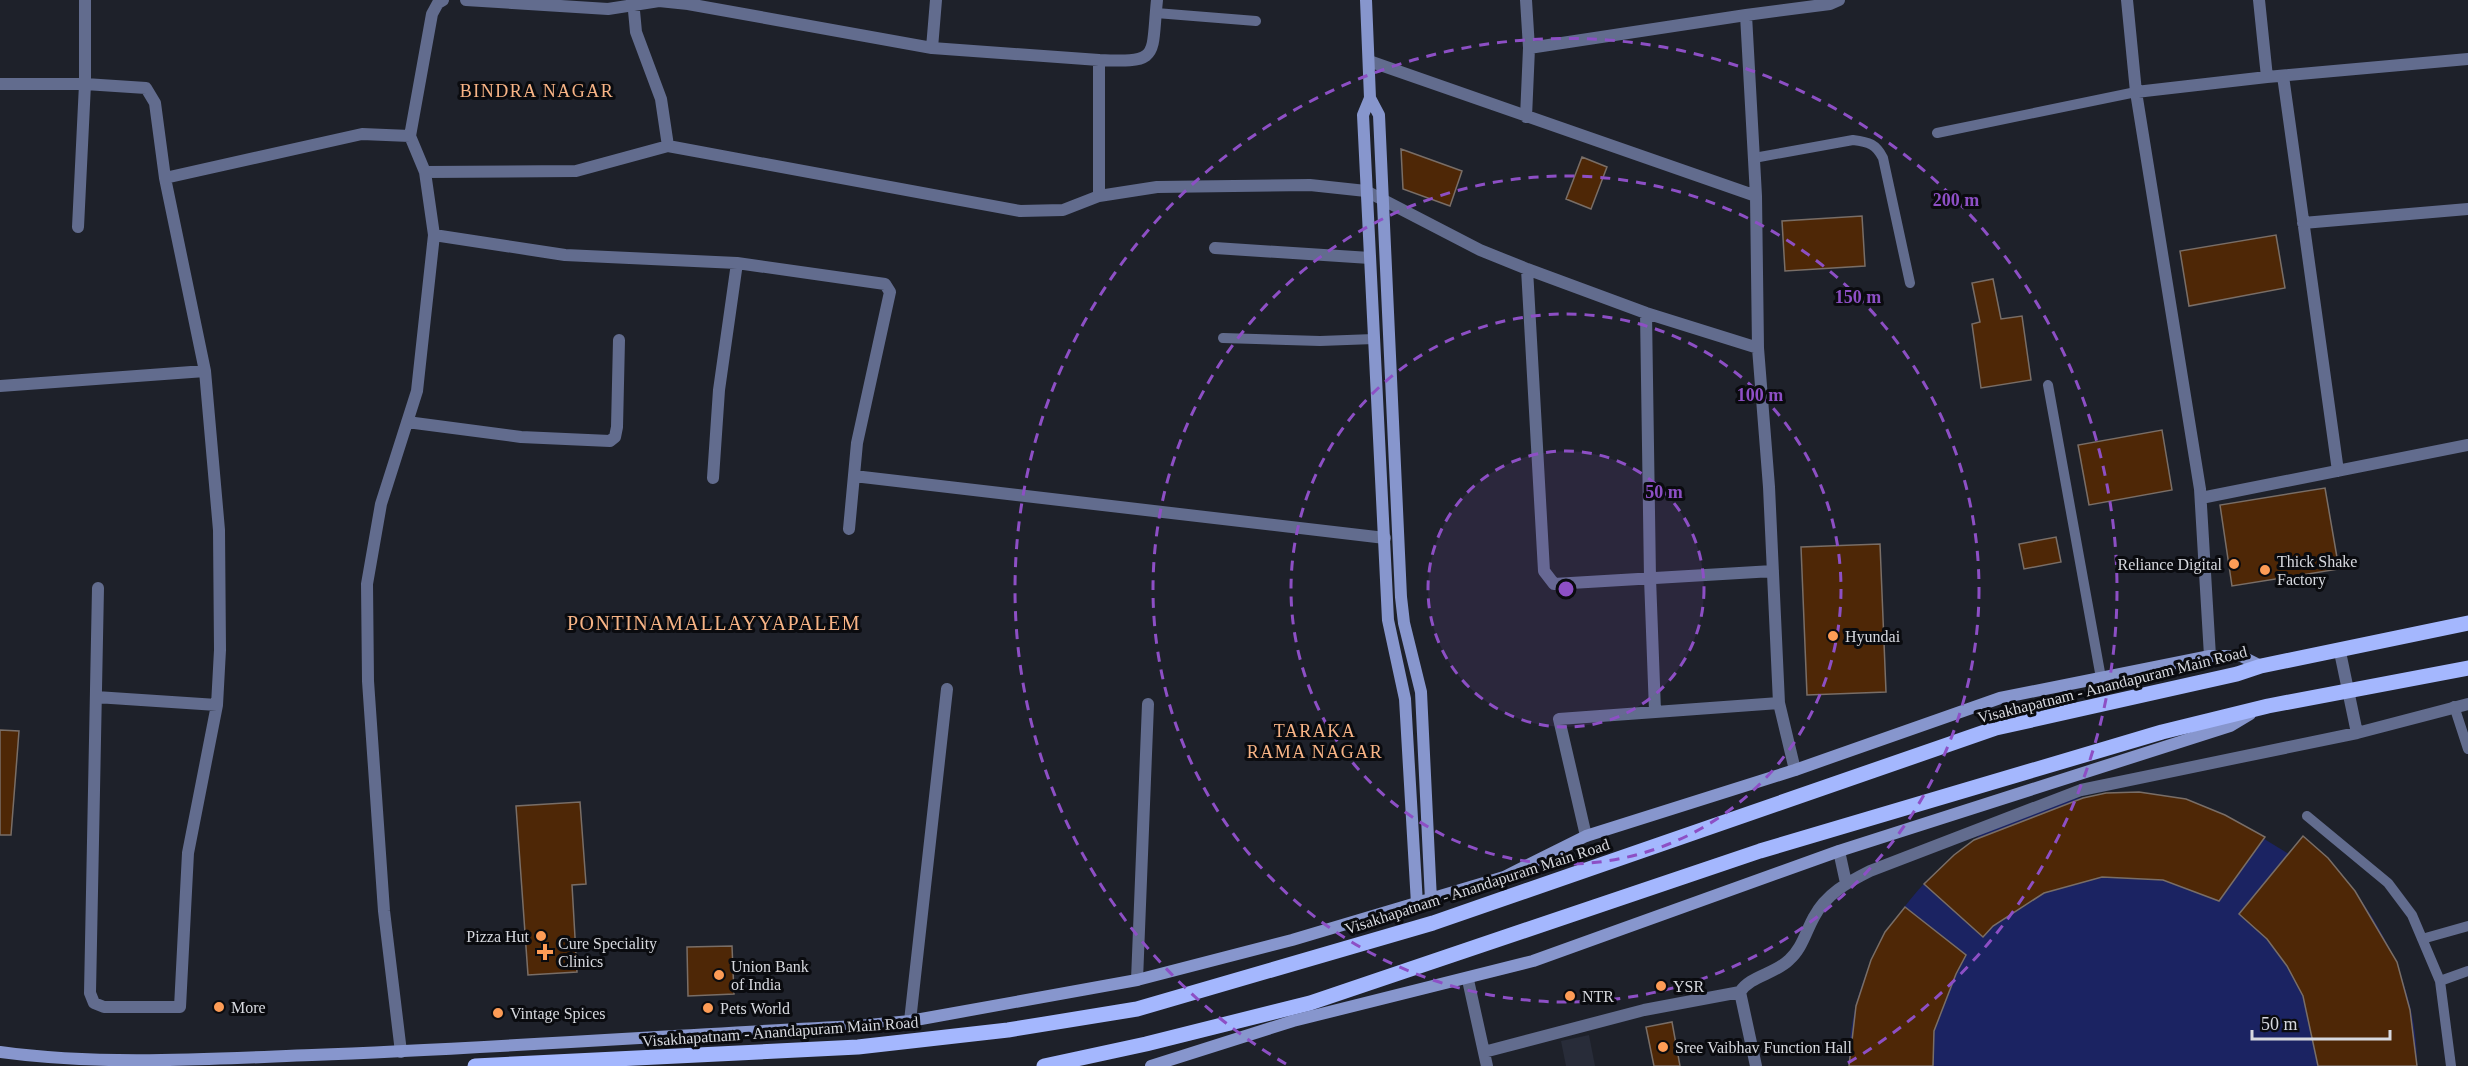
<svg xmlns="http://www.w3.org/2000/svg" width="2468" height="1066" font-family="'Times New Roman',serif">
<style>
.built{fill:#282c39}
.green{fill:#1b2362}
.building{fill:#4e2706;stroke:#796e67;stroke-width:1.5}
.lines{fill:none;stroke-linecap:round;stroke-linejoin:round}
.lane{stroke:#626c8e;stroke-width:10}
.street{stroke:#626c8e;stroke-width:12}
.secondary{stroke:#8796cd;stroke-width:12}
.primary{stroke:#a4b7fe;stroke-width:15}
.ring{fill:none;stroke:#8d4fc5;stroke-width:3;stroke-dasharray:10 8}
.poi-dot{fill:#fd9c56;stroke:#0a0b0f;stroke-width:2}
.labels{text-anchor:middle;stroke-width:6;stroke-linejoin:round;paint-order:stroke}
.poi-label{font-size:16px;fill:#d7d9df;stroke:#0a0b0f;text-anchor:start}
.street-label{font-size:16px;fill:#d7d9df;stroke:#0a0b0f}
.neighbourhood-label{font-size:18px;letter-spacing:1.5px;fill:#f8b486;stroke:#0a0b0f}
.quarter-label{font-size:20px;letter-spacing:1.5px;fill:#f8b486;stroke:#0a0b0f}
.centre{fill:#8d4fc5;stroke:#0a0b0f;stroke-width:3}
.ring-label{font-size:18px;text-anchor:middle;font-weight:bold;fill:#8d4fc5;stroke:#0a0b0f;stroke-width:6;stroke-linejoin:round;paint-order:stroke}
</style>
<rect width="100%" height="100%" fill="#1e212a"/>
<path class="built" d="M1589 1035 1595 1066H1566L1561 1041Z"/>
<path class="green" d="M2139 792 2186 799 2225 815 2289 854 2303 836C2368 893 2418 977 2417 1066H1849C1847 978 1898 896 1968 845 1978 837 1989 826 2001 821 2046 801 2091 794 2139 792Z"/>
<path class="building" d="M1401 149 1462 171 1450 206 1403 189Z
M1582 157 1607 167 1591 209 1566 199Z
M1862 216 1865 266 1785 271 1782 221Z
M2276 235 2285 288 2189 306 2180 251Z
M1993 279 2001 319 2022 316 2031 380 1981 388 1972 324 1980 322 1972 283Z
M2162 430 2172 490 2089 505 2078 445Z
M2325 488 2339 569 2232 586 2220 505Z
M2056 537 2061 562 2024 569 2019 544Z
M1880 544 1886 692 1807 695 1801 547Z
M0 730 19 731 11 835H0Z
M2139 792 2186 799 2225 815 2265 837 2219 901 2163 880 2102 877 2044 893 1993 926 1983 937 1924 884 1954 855 1974 840 2083 798 2106 793Z
M580 802 586 884 572 885 577 972 528 975 516 806Z
M2303 836 2328 858 2355 891 2397 962 2410 1010 2417 1066H2318L2303 996 2287 966 2267 939 2239 914Z
M1905 907 1966 955 1956 974 1934 1031 1933 1066H1849L1856 1006 1871 960 1885 932Z
M732 946 734 994 688 996 687 947Z
M1672 1022 1680 1066H1654L1646 1027Z"/>
<g class="lines">
<path class="lane" d="M1156 13 1256 21
M1937 133 2136 92
M1754 158 1853 140C1869 142 1876 144 1883 158L1910 283
M1223 338 1320 341 1374 339
M2048 385 2101 678
M2454 706 2468 749
M2307 816 2388 883 2412 915 2440 981 2451 1066
M2422 939 2468 926
M2440 981 2468 971"/>
<path class="street" d="M633 0 636 32 661 99 668 146
M1526 0 1529 48
M2127 0 2136 92 2200 489 2210 656
M2259 0 2267 77
M1746 15 1830 4 1839 0
M932 48 936 0
M1099 60C1161 63 1151 57 1157 0
M1369 61 1756 196 1758 348
M2283 76 2338 471
M0 84H85L146 88 155 103 165 178
M2136 92 2267 77 2468 59
M1526 117 1529 48 1746 15 1756 196
M410 136 432 14 438 3 443 0
M425 172 576 171 668 146 1020 211 1063 210 1099 196V60L932 48 688 4 659 1 608 9 466 0
M1099 196 1157 187 1310 185 1366 191 1480 250 1527 269 1646 313 1758 348 1769 487 1779 703
M2303 223 2468 209
M78 227 85 84V0
M434 235 565 255 737 263 885 284 890 292 857 443 849 529
M1215 248 1370 258
M1527 269 1544 571 1554 584 1773 571
M1646 313 1650 578 1655 711
M205 371 165 178 362 134 410 136 425 172 434 235 417 391 381 504 367 584 368 681 384 911 401 1052
M0 386 205 371 219 530 220 650 217 705 188 853 180 1007H104L94 1003 90 993 98 588
M407 422 521 437 610 441 615 437 617 427 619 340
M854 476 1385 538
M713 478 719 390 737 263
M2201 498 2468 445
M2340 652 2357 733 2468 704
M96 697 217 705
M1586 836 1559 719 1779 703 1795 770
M1839 851 1846 883
M1137 980 1148 704
M1468 980 1487 1066
M910 1021 947 689
M1484 1052 1644 1010 1740 992
M1756 1066 1740 992C1750 976 1775 974 1789 960 1802 949 1806 931 1814 917 1826 894 1848 882 1870 871L2081 790 2357 733"/>
<path class="secondary" d="M1366 0 1370 98 1379 115 1401 597 1404 623 1421 692 1431 900
M1370 98 1363 115 1388 620 1405 699 1417 904
M0 1052C102 1066 209 1059 312 1055 494 1048 676 1035 858 1026L910 1021 1137 980 1292 940 1504 877 1586 836 1795 770 2000 698 2210 656H2241L2261 666
M1151 1066 1293 1021 1533 961 1839 851 2230 726 2250 714"/>
<path class="primary" d="M475 1066 858 1047 1008 1030 1137 1009 1433 923 1996 728 2237 674 2261 666 2468 623
M1044 1066 1146 1044 1310 1003 1760 851 2162 732 2268 706 2468 668"/>
</g>
<circle cx="1566" cy="589" r="138" fill="#8d4fc5" fill-opacity=".12"/>
<g class="ring">
<circle cx="1566" cy="589" r="138"/>
<circle cx="1566" cy="589" r="275"/>
<circle cx="1566" cy="589" r="413"/>
<path d="M1286 1064A551 551 0 1 1 1846 1064"/>
</g>
<g class="poi-dot">
<circle cx="2234" cy="564" r="6"/>
<circle cx="2265" cy="570" r="6"/>
<circle cx="1833" cy="636" r="6"/>
<circle cx="541" cy="936" r="6"/>
<path d="M542 943h6v6h6v6h-6v6h-6v-6h-6v-6h6z"/>
<circle cx="719" cy="975" r="6"/>
<circle cx="1661" cy="986" r="6"/>
<circle cx="1570" cy="996" r="6"/>
<circle cx="219" cy="1007" r="6"/>
<circle cx="708" cy="1008" r="6"/>
<circle cx="498" cy="1013" r="6"/>
<circle cx="1663" cy="1047" r="6"/>
</g>
<g class="labels">
<g class="poi-label">
<text x="2277" y="567">Thick Shake<tspan x="2277" dy="18">Factory</tspan></text>
<text x="2222" y="570" text-anchor="end">Reliance Digital</text>
<text x="1845" y="642">Hyundai</text>
<text x="529" y="942" text-anchor="end">Pizza Hut</text>
<text x="558" y="949">Cure Speciality<tspan x="558" dy="18">Clinics</tspan></text>
<text x="731" y="972">Union Bank<tspan x="731" dy="18">of India</tspan></text>
<text x="1673" y="992">YSR</text>
<text x="1582" y="1002">NTR</text>
<text x="231" y="1013">More</text>
<text x="720" y="1014">Pets World</text>
<text x="510" y="1019">Vintage Spices</text>
<text x="1675" y="1053">Sree Vaibhav Function Hall</text>
</g>
<g class="street-label">
<text transform="translate(2112 684) rotate(-14)" y="6">Visakhapatnam - Anandapuram Main Road</text>
<text transform="translate(1477 886) rotate(-18)" y="6">Visakhapatnam - Anandapuram Main Road</text>
<text transform="translate(780 1031) rotate(-4)" y="6">Visakhapatnam - Anandapuram Main Road</text>
</g>
<g class="neighbourhood-label">
<text x="537" y="97">BINDRA NAGAR</text>
<text x="1315" y="737">TARAKA<tspan x="1315" dy="21">RAMA NAGAR</tspan></text>
</g>
<g class="quarter-label">
<text x="714" y="630">PONTINAMALLAYYAPALEM</text>
</g>
</g>
<circle cx="1566" cy="589" r="9" class="centre"/>
<g class="ring-label">
<text x="1956" y="206">200 m</text>
<text x="1858" y="303">150 m</text>
<text x="1760" y="401">100 m</text>
<text x="1664" y="498">50 m</text>
</g>
<path d="M2252 1030v9h138v-9" fill="none" stroke="#d7d9df" stroke-width="3"/>
<text x="2261" y="1030" font-size="18" fill="#d7d9df" stroke="#0a0b0f" stroke-width="4.5" paint-order="stroke">50 m</text>
</svg>
